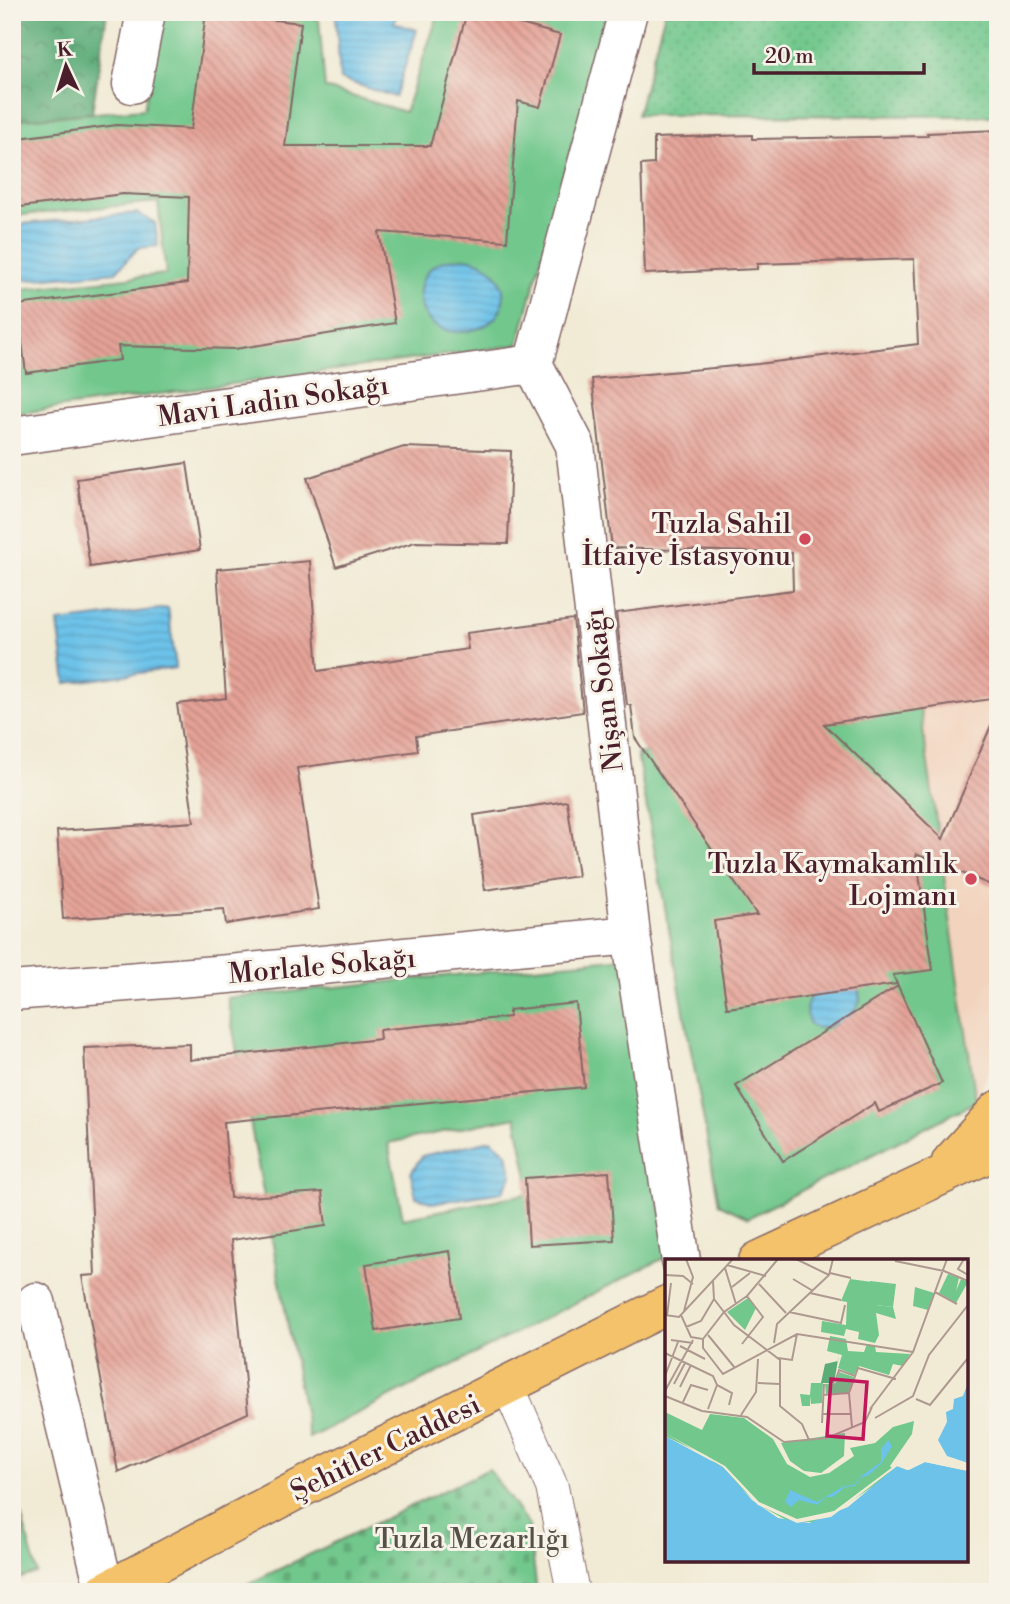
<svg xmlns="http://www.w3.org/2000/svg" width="1010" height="1604" font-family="'Libre Bodoni',serif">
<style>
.built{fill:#f2d4be}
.grass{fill:url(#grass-dots);stroke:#5e735c;stroke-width:2}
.forest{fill:url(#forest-crowns);stroke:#536652;stroke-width:2}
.cemetery{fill:url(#cemetery-stones);stroke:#5e735c;stroke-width:2}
.garden{fill:#71c78c;stroke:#5e735c;stroke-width:2;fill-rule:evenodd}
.water{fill:url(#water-rules);stroke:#5b708a;stroke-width:2}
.building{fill:url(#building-back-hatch)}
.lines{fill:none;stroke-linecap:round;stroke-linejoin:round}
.lane-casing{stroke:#846666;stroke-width:34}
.street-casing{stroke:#846666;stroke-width:41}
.primary-casing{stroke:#846666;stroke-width:41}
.lane{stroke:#fff;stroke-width:32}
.street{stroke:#fff;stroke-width:38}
.primary{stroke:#f4c26a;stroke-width:38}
.poi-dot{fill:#d1495b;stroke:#f7f3e8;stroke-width:2.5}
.labels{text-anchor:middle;stroke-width:6;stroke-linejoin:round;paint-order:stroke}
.street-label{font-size:28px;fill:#4a1f2b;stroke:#f7f3e8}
.poi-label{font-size:28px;fill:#4a1f2b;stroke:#f7f3e8;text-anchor:end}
.park-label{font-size:28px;fill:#565148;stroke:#f7f3e8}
.inset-road{fill:none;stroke:#ae9991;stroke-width:2}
.view{fill:#c2185b;fill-opacity:0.15;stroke:#c2185b;stroke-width:3.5}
.inset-edge{fill:none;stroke:#4a1f2b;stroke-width:3.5}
</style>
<defs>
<pattern id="grass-dots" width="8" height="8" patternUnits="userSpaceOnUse" patternTransform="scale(1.75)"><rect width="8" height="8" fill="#71c78c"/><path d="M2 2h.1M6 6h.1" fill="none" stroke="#63aa79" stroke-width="1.8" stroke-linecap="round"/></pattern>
<pattern id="forest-crowns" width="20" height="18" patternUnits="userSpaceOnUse" patternTransform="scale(1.75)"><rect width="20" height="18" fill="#5cac78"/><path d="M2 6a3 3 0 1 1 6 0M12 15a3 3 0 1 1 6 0" fill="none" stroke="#4e8b63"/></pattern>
<pattern id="cemetery-stones" width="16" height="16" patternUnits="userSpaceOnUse" patternTransform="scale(1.75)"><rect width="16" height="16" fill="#71c78c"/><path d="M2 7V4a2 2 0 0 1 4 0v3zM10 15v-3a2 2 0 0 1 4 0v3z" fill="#63aa79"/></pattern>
<pattern id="water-rules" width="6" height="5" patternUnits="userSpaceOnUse" patternTransform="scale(1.75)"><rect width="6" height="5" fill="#6cc2e9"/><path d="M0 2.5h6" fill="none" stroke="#5fa6c8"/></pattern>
<pattern id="building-back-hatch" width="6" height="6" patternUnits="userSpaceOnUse" patternTransform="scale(1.75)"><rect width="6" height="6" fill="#e5a297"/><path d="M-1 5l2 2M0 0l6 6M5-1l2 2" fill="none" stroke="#bc837b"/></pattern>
</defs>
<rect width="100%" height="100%" fill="#f7f3e8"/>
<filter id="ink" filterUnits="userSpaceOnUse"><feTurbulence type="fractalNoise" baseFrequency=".0143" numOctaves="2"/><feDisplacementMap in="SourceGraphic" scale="14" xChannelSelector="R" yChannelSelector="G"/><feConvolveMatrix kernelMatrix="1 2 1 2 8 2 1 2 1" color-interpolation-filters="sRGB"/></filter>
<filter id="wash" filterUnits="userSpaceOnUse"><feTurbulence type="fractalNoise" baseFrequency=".00686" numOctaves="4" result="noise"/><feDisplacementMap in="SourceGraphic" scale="28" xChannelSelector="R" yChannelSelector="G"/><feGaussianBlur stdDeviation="1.57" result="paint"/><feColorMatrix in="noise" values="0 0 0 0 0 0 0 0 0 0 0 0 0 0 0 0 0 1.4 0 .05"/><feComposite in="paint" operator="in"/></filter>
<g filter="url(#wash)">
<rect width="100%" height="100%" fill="#f1ebd5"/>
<path class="built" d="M998 698V1050L976 1102 920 708Z"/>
<path class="grass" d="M665 12H998V116L637 115Z"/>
<path class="forest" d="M12 12H107L92 113 12 120Z"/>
<path class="cemetery" d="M489 1469 529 1526 537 1592H231Z"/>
<path class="garden" d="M162 12H296L319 20 325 88 405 112 439 12H608L518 345 12 414V290L166 274 158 202 12 216V120L144 109Z
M920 708 976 1102 748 1218 719 1204 637 754Z
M623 958 668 1256 309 1438 227 998ZM516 1117 531 1193 403 1218 388 1143Z
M12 1482 37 1573 12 1581Z"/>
<path class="water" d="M330 12H397L394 23 417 30 395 97 340 79 336 16Z
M137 213 155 223 158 246 138 248 116 272 12 281V225Z
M463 258C513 262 519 323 468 331 455 333 443 332 433 324 413 307 416 272 441 262 448 259 456 259 463 258Z
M168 608 176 668 66 683 58 622Z
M845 883 860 1001C852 1021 835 1027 815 1028L809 1023 806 1009Z
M491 1140 507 1153 512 1176 502 1192 433 1203 416 1197 411 1173 422 1156Z"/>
<g id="blocks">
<path class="building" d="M206 12 301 23 285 146H430L467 12H477L560 35 540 107 518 101 507 241 379 232 395 323 235 349 118 346 120 360 26 373 17 305 187 283 189 197 123 194 12 208V139L117 125 191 129Z
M998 130V698L824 724 943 839 998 709V888L916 854 933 970 893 975 897 984 727 1008 714 921 757 915 635 738 631 705H627L616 613 793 590 792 553 612 548 592 379 758 364 918 344 914 259 757 264V269L645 274 641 165 654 164V138L752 135V139L928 136 927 133Z
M404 447 511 451 508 544 415 542 336 567 307 478Z
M187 463 200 550 90 567 77 479Z
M310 561 318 671 468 649 466 633 573 619 583 712 416 736 418 751 297 768 319 909 226 924 224 909 63 919 57 831 194 822 177 704 226 698 217 569Z
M567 801 578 876 485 890 474 815Z
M898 986 942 1083 879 1112 875 1103 783 1161 736 1086Z
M576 1003 584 1087 224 1122 230 1198 322 1192 326 1226 231 1240 248 1413 118 1472 82 1276 95 1275 84 1048 190 1044V1060L380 1039 379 1030 509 1017V1010Z
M609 1172 614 1240 529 1245 525 1178Z
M450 1251 459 1318 376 1331 366 1264Z"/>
</g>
</g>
<g filter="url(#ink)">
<use href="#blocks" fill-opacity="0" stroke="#846666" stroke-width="2"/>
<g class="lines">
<defs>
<path id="lane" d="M508 1386 552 1487 573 1592"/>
<path id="street" d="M628 12 533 364 575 445 631 935 681 1261
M132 84 146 12
M12 436 533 364
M12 991 229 974 631 935
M36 1302 105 1592"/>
<path id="primary" d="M951 1162 998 1110
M758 1261 998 1149
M104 1592 295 1491 667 1305"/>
</defs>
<use href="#lane" class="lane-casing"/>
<use href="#street" class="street-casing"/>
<use href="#primary" class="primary-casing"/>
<use href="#lane" class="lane"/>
<use href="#street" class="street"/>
<use href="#primary" class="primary"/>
</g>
</g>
<g class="poi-dot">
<circle cx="805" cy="539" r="7"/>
<circle cx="971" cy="879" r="7"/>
</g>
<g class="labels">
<g class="street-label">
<text transform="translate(273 400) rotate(-8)" y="10">Mavi Ladin Sokağı</text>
<text transform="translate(603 690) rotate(-97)" y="10">Nişan Sokağı</text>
<text transform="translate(322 965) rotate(-5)" y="10">Morlale Sokağı</text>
<text transform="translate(385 1447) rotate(-26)" y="10">Şehitler Caddesi</text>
</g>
<g class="poi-label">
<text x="791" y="533">Tuzla Sahil<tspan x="791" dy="32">İtfaiye İstasyonu</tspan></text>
<text x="957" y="873">Tuzla Kaymakamlık<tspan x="957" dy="32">Lojmanı</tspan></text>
</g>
<g class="park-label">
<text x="472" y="1548">Tuzla Mezarlığı</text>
</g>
</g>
<g transform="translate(665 1259)">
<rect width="303" height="303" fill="#f1ebd5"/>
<path d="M283 15 294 19 291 32 296 20 303 23 291 44 274 34ZM83 39 91 49 80 71 62 53Z" fill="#71c78c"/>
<path d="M174 95 169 124H156L160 105 173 102Z" fill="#5cac78"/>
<path d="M180 174 179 197 156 214 139 212 125 202 116 184Z" fill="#71c78c"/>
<path d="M205 22 231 25 228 48 195 44 203 35ZM0 153 37 171 45 155 79 159 108 180 122 205 145 218 164 214 189 197 185 189 210 184 228 168 249 162 247 175 225 207 228 210 216 222 155 263H125L94 246 42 197 0 177Z" fill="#71c78c"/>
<path d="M185 20 221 25 220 34 203 33 212 38 211 46 228 48 231 60 211 54 214 76 210 84 193 80 194 73 181 70 179 77 156 73 157 62 181 66 182 43 176 42ZM250 28 269 34 263 51 248 47ZM165 77 181 80 183 92 199 93 202 85 210 87 211 93 245 95 238 107 228 105 224 116 194 107 189 116 173 109 177 96 162 92ZM174 113 189 118 183 134 161 135 160 125 171 124ZM146 124H158L157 144 146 145 145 137V147H137L135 135 145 136ZM182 203 188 211 156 233 150 225 163 216 168 222V213L173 219 169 212Z" fill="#71c78c"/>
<path d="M303 124V204L282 197 273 181 282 163 281 153 288 150 289 140 298 137ZM0 177 58 208 87 241 113 259 144 264 183 248 232 207 242 211 260 203 303 212V302H0ZM223 181 227 187 217 204 204 216 195 219 190 227 180 228 168 238H161L152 246 134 241 126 248 120 243 125 231 152 243 179 227 189 226 195 218 216 203V190Z" fill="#6cc2e9"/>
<path d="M0 174 60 207 94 243 132 260 169 252 233 204 245 208 261 200 303 212 260 203 244 211 232 207 166 258 132 264 93 246 58 208Z" fill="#f1ebd5"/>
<path class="inset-road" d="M131 0 164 16M299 0 293 10 303 16M230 2 279 12 303 22M62 6 101 17M60 9 71 45M165 14 186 19M0 16 18 17 28 25M128 20 148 32M48 22 49 40 69 66 115 101V147L137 165 144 181M94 25 121 54M67 28 85 14M270 33 292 45M145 34 176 41M19 52 28 18 21 0M124 53 176 64 180 46M0 56 14 58 68 0M16 56 26 78 38 80V89L58 115 132 75 248 93M2 57 6 24M21 68 36 62 49 40M43 76 70 109M38 80 59 53 82 37 113 0M6 81 28 84M109 84 112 65 164 16 168 0M77 85 98 58 82 37M15 87 40 100M0 94 48 117 52 126 67 134 64 146M113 99 127 101 132 75M0 117 13 83M170 123 174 111 190 117M93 124 115 125M9 125 20 104M15 128 26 106M0 132 28 81M158 136 184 134M0 137 37 152 82 158 119 183 162 179 200 163 207 148M251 140 265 146 303 99M18 143 26 126 43 131M43 150 52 126M205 150 248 93 282 0M157 155H186M76 156 91 133 93 100M210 159 248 137 264 96 303 46M157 164 159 125M187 168 184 134 193 109 231 120"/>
<path class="view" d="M166 120 202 123 198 180 162 177Z"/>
<rect width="303" height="303" class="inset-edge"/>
</g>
<rect width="1010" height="1604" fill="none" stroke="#f7f3e8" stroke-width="42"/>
<g transform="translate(66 66) rotate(356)" stroke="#f7f3e8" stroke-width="5" paint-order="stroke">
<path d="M0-5L12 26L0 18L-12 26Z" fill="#4a1f2b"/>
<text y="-10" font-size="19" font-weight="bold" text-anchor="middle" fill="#4a1f2b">K</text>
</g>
<path d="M754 63v10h170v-10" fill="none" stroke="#4a1f2b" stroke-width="3.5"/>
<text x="765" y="63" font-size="21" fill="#4a1f2b" stroke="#f7f3e8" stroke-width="5" paint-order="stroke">20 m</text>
</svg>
